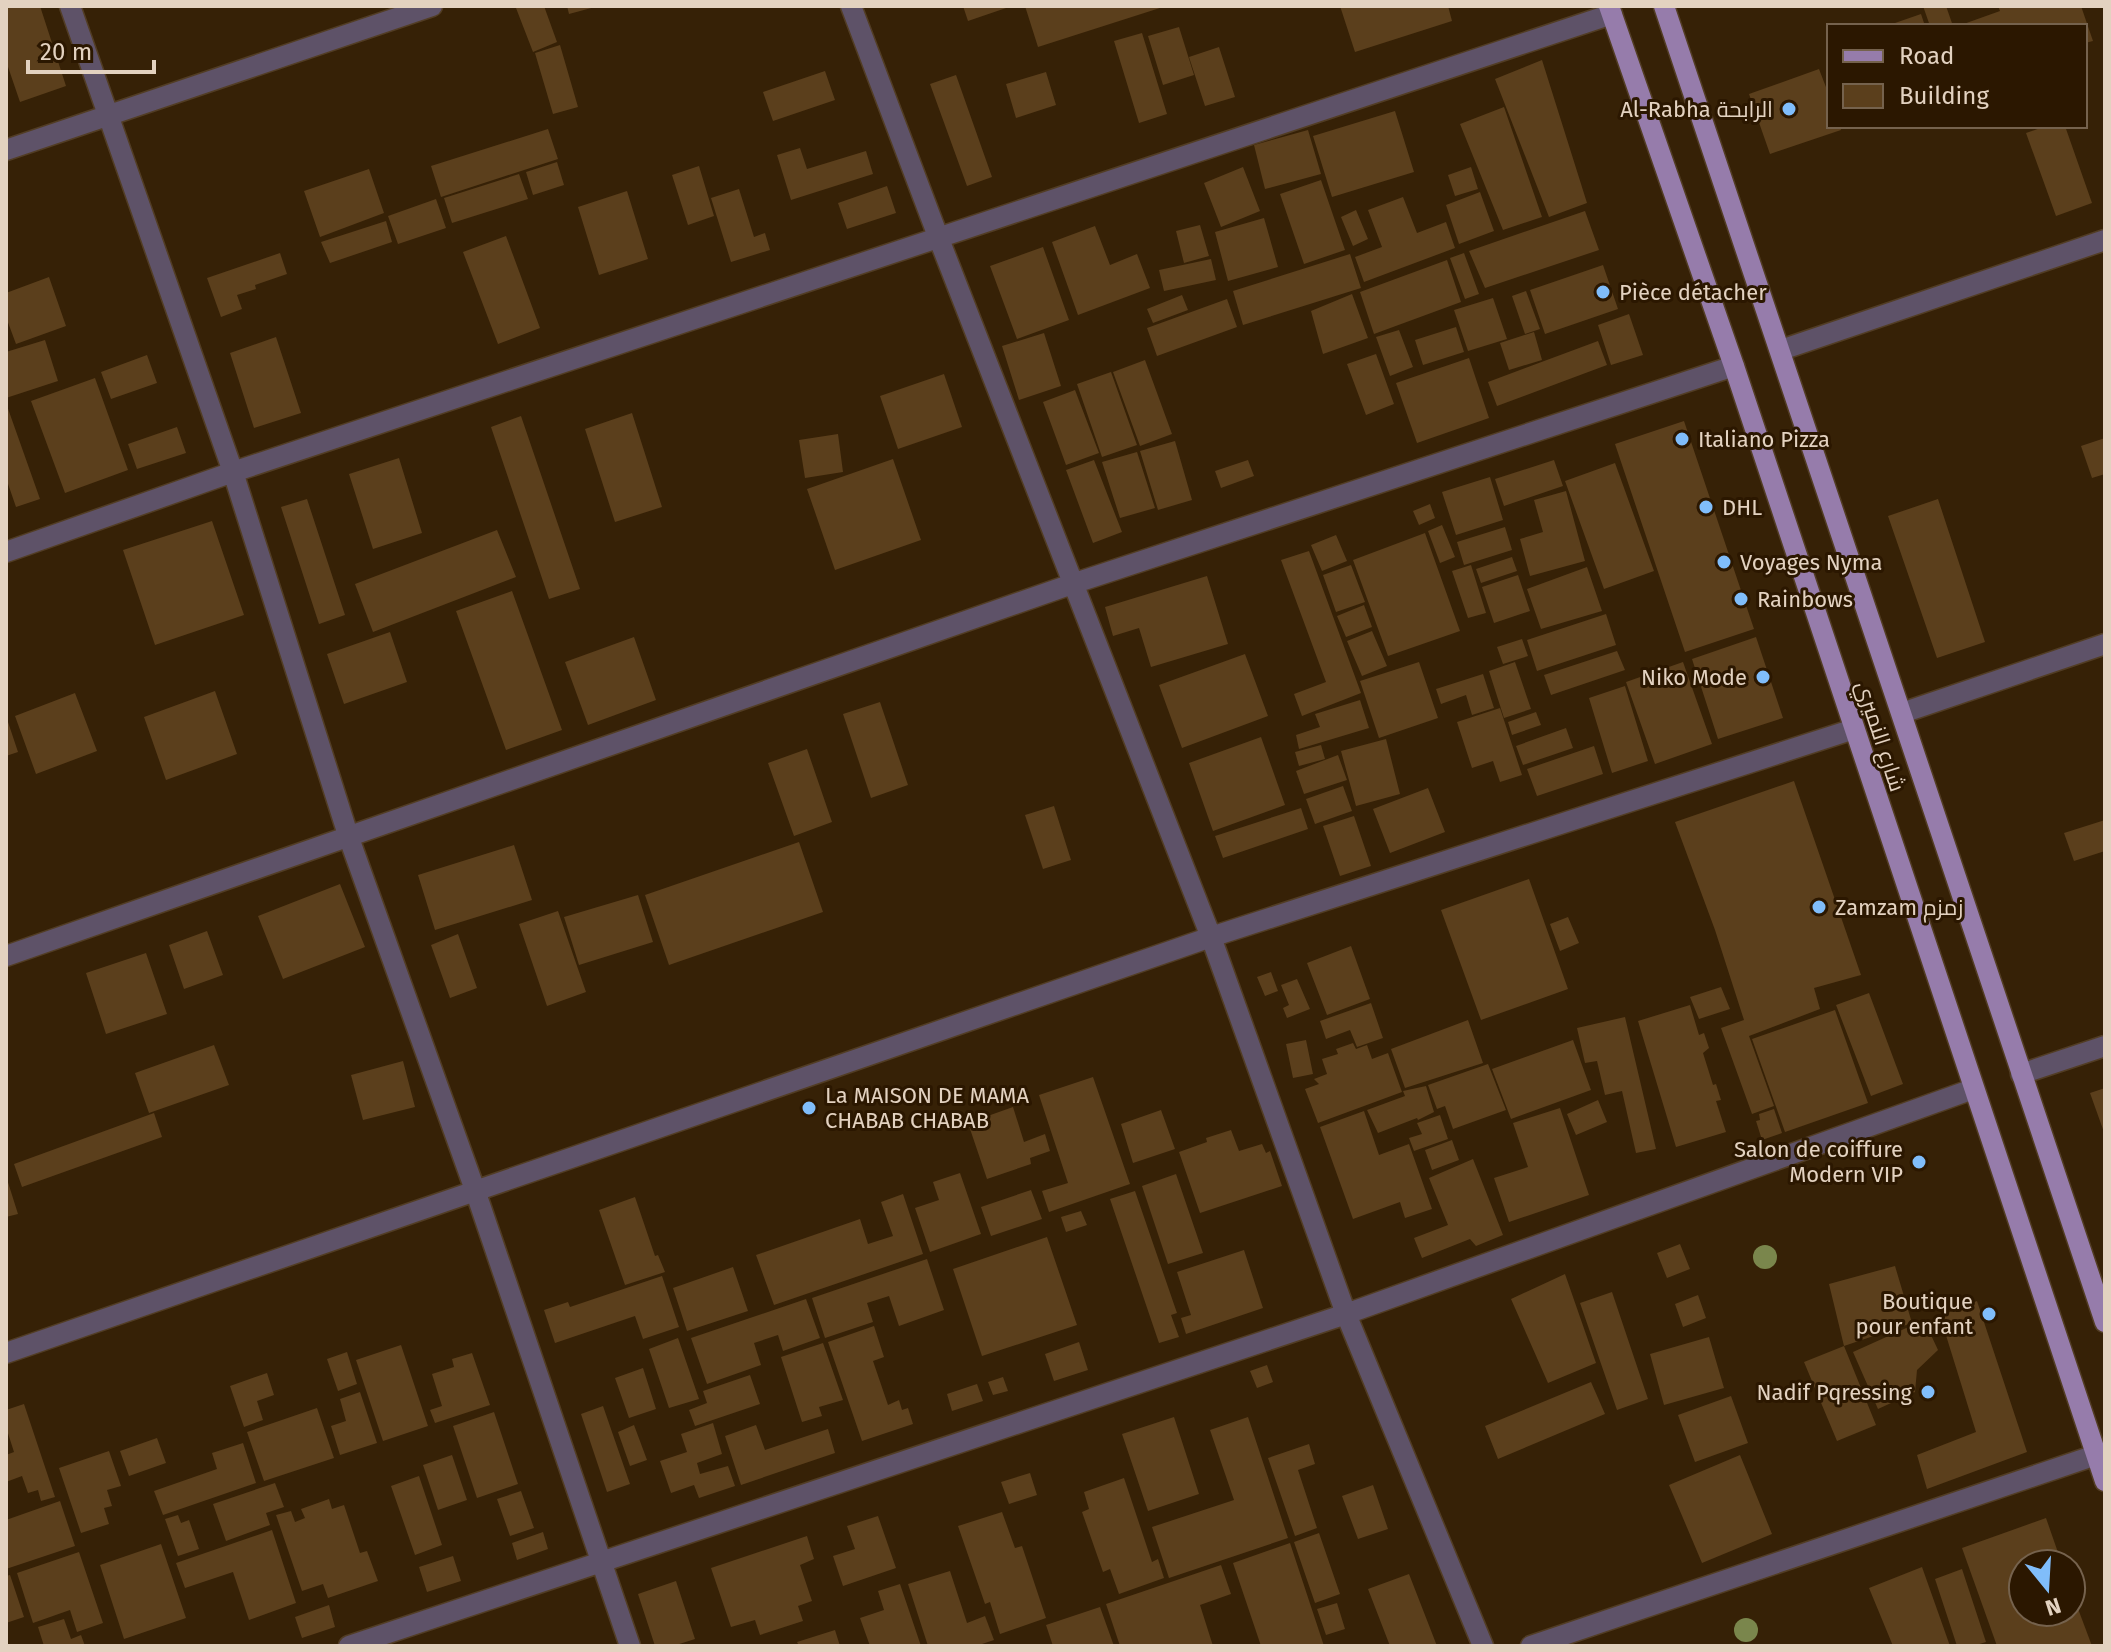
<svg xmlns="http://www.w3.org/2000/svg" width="2111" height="1652" font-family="'Fira Sans',Cairo,sans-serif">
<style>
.building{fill:#5b3f1c}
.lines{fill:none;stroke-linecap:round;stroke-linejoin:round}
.minor-casing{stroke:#523d24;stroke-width:23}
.major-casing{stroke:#523d24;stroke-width:23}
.minor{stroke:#5e5268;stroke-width:20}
.major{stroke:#967cab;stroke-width:20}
.tree{fill:#7a864c}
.poi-dot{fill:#80bdfa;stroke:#2b1700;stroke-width:3}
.labels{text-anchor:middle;stroke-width:6;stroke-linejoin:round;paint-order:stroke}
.poi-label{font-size:22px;fill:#e3d2c0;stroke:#2b1700;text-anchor:start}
.street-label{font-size:22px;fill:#e3d2c0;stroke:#2b1700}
</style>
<rect width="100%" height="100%" fill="#362106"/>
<path class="building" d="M6 6H40L66 86 20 102 6 61Z
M522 6H544L557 42 533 52 516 8Z
M567 6H594L595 7 569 14Z
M963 6H1009V7L968 21Z
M1025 6H1163V7L1038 47Z
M1340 6H1448L1452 21 1355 52Z
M1923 6H1946L1953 26H1930Z
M1998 6H2081L2093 41 2085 43V26H1958L2000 11Z
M1921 14 1925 26H1897L1895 23Z
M1179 27 1194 75 1163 85 1148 36Z
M1142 33 1167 114 1139 123 1114 41Z
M560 45 578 107 553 114 535 53Z
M1219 47 1235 97 1205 106 1189 57Z
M1542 60 1587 203 1549 217 1495 79Z
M1819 69 1829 95V126H1840L1841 130 1770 154 1749 94Z
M825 71 835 100 773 121 763 92Z
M1046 72 1056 105 1016 118 1006 84Z
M956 75 992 177 967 186 930 84Z
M1504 107 1542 217 1503 230 1460 124Z
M1395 111 1414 172 1332 197 1313 136Z
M2046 126H2065L2092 203 2056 216 2026 133Z
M548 129 558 159 441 197 431 166Z
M1308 130 1321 174 1265 189 1254 145Z
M800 148 807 169 866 151 873 174 791 200 777 155Z
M557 162 564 185 533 195 526 172Z
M699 166 714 216 688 225 672 175Z
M1243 167 1260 211 1221 227 1204 183Z
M1471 167 1478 189 1455 196 1448 175Z
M369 169 384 213 320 237 304 191Z
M519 174 528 199 452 223 444 198Z
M1321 180 1345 250 1304 264 1280 194Z
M887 186 896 213 847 229 838 203Z
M739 189 754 237 765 233 770 250 731 262 711 198Z
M627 191 648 259 599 275 578 207Z
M1480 192 1494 231 1459 244 1446 205Z
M1403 197 1417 233 1446 222 1455 248 1364 282 1355 257 1382 247 1368 210Z
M436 199 446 228 398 244 388 216Z
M1356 210 1368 239 1353 246 1341 217Z
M1585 211 1599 250 1485 288 1469 251Z
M1264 218 1278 267 1228 281 1215 232Z
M386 221 392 242 330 263 321 242Z
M1200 225 1209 256 1184 263 1176 231Z
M1095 226 1110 265 1137 254 1150 288 1078 315 1052 242Z
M506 236 540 328 498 344 463 252Z
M1043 247 1069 320 1017 339 990 266Z
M280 253 287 274 255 285 256 289 237 295 242 309 221 317 207 278Z
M1464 253 1479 294 1465 299 1450 258Z
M1350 254 1361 288 1243 325 1233 291Z
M1211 259 1216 280 1164 291 1159 270Z
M1447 260 1461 302 1374 334 1360 292Z
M1603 265 1618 309 1545 334 1530 290Z
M49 277 66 326 16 344 6 317V293Z
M1526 291 1540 329 1525 334 1512 296Z
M1352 294 1368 338 1323 354 1311 311Z
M1182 295 1188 310 1153 323 1147 309Z
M1493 298 1507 339 1468 351 1454 310Z
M1227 299 1237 327 1157 356 1147 328Z
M1629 314 1643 355 1611 365 1598 325Z
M1456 327 1464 352 1423 365 1415 340Z
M1399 330 1413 367 1390 376 1376 337Z
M1534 332 1542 360 1509 370 1500 343Z
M1044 333 1061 386 1019 400 1002 346Z
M276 337 301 413 254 428 230 353Z
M45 340 58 381 6 398V352Z
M1598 341 1607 365 1497 406 1488 382Z
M1376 354 1394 404 1366 415 1347 364Z
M147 355 157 383 111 399 101 372Z
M1469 358 1489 418 1417 443 1396 383Z
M1145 360 1172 434 1140 446 1113 372Z
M1111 372 1137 445 1102 457 1077 384Z
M944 374 962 427 898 449 880 396Z
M95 378 128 470 65 493 31 401Z
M1075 390 1099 453 1066 465 1043 402Z
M6 403 40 499 16 507 6 478Z
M632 413 662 507 615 522 585 429Z
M521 416 580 589 549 599 491 427Z
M1684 421 1754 629 1685 652 1615 444Z
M177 427 186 453 137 469 128 444Z
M838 434 843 472 805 478 799 440Z
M2105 438V474L2092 478 2081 446Z
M1175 441 1192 500 1158 510 1140 451Z
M1137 452 1155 508 1120 518 1102 462Z
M399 458 422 533 373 549 349 474Z
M893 459 921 540 835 570 807 489Z
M1094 460 1122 532 1093 543 1066 470Z
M1248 460 1254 476 1221 488 1215 471Z
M1554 460 1563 486 1504 506 1495 479Z
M1615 463 1654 571 1604 589 1565 481Z
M1490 477 1503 520 1456 535 1442 492Z
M1566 491 1585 561 1530 576 1520 539 1543 532 1534 500Z
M307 499 345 615 319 624 281 507Z
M1938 499 1985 642 1937 658 1888 516Z
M1430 504 1435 518 1419 525 1413 511Z
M212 521 244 615 155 645 123 550Z
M1442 525 1455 557 1440 563 1428 531Z
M1505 527 1512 550 1464 565 1457 542Z
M497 530 516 577 373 632 355 584Z
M1425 533 1460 631 1388 656 1353 560Z
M1336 535 1347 561 1322 571 1311 545Z
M1309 551 1361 693 1302 716 1294 694 1326 682 1281 560Z
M1512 557 1517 571 1481 583 1476 569Z
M1351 565 1365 602 1336 612 1323 575Z
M1471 565 1486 613 1468 618 1452 571Z
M1587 567 1602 611 1541 629 1527 589Z
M1518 575 1530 611 1494 623 1482 587Z
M1207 576 1228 644 1151 667 1139 628 1113 636 1105 607Z
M512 591 562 730 506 750 456 611Z
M1364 605 1372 627 1346 637 1337 616Z
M1606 614 1616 645 1537 671 1527 640Z
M1372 631 1387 666 1362 676 1347 641Z
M390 632 407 682 344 704 327 654Z
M634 637 656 700 588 725 565 662Z
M1756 637 1783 718 1718 739 1692 659Z
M1522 639 1528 656 1503 664 1497 647Z
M1617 651 1625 670 1551 695 1544 675Z
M1245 654 1268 716 1182 748 1159 685Z
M1419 662 1438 718 1379 738 1360 681Z
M1515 662 1531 709 1504 718 1489 671Z
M1683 662 1712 744 1655 764 1626 682Z
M1483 674 1494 708 1472 715 1466 695 1441 704 1436 689Z
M1625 686 1648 761 1612 773 1589 698Z
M215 691 237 754 166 780 144 717Z
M75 693 97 751 36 774 15 716Z
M1360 700 1369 728 1299 749 1296 735 1320 727 1315 714Z
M880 702 908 785 871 798 843 714Z
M1500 708 1522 775 1500 782 1493 761 1472 768 1457 722Z
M1536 712 1541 725 1512 735 1508 722Z
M6 716 18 752 6 756Z
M1566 728 1573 748 1523 765 1516 746Z
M1261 737 1285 805 1213 831 1189 763Z
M1386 739 1400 794 1356 806 1341 751Z
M1321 745 1325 759 1299 766 1295 752Z
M1594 746 1603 774 1537 796 1527 769Z
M807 749 832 822 794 836 768 763Z
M1338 755 1347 780 1304 794 1296 771Z
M1794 781 1861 975 1814 988 1820 1009 1749 1036 1774 1106 1752 1114 1721 1028 1744 1020 1715 930 1675 822Z
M1343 786 1352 811 1315 824 1306 799Z
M1428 788 1445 832 1390 853 1373 809Z
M1054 806 1071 860 1043 869 1025 815Z
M1301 808 1308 829 1223 858 1215 836Z
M1354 816 1371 866 1340 876 1323 826Z
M2105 820V851L2074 861 2064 833Z
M799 842 823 912 669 965 645 895Z
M514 845 532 900 435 930 418 875Z
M1529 879 1568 989 1481 1020 1441 910Z
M340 884 365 947 283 979 258 916Z
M638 895 653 942 579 965 564 917Z
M558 911 586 992 547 1006 519 924Z
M1568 917 1579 943 1560 951 1550 924Z
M207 931 223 975 184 989 169 945Z
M458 934 477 988 450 998 431 945Z
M1351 946 1370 999 1327 1015 1307 963Z
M146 953 167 1014 106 1034 86 973Z
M1271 972 1278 991 1265 996 1257 977Z
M1297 979 1310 1009 1287 1018 1283 1008 1289 1005 1281 985Z
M1721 987 1730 1009 1699 1019 1690 997Z
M1869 993 1903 1084 1871 1096 1836 1005Z
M1371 1003 1383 1038 1357 1047 1350 1030 1326 1039 1320 1021Z
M1690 1005 1699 1035 1704 1033 1709 1048 1703 1053 1713 1085 1716 1084 1721 1100 1716 1101 1726 1132 1676 1147 1638 1021Z
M1835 1010 1868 1103 1785 1132 1752 1039Z
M1625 1017 1656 1149 1636 1153 1622 1091 1605 1095 1597 1061 1585 1063 1577 1028Z
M1468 1020 1483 1063 1405 1088 1391 1049Z
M1306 1040 1313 1074 1293 1078 1286 1044Z
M1573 1040 1591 1090 1511 1119 1492 1069Z
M1353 1043 1356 1049 1367 1045 1372 1059 1388 1053 1402 1092 1318 1123 1305 1089 1319 1084 1314 1079 1327 1074 1322 1059 1338 1054 1336 1049Z
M214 1045 229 1085 149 1113 135 1073Z
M403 1061 415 1107 363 1120 351 1075Z
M1488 1064 1506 1110 1453 1129 1445 1106 1437 1109 1428 1085Z
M1093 1077 1130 1184 1049 1212 1042 1191 1068 1183 1039 1095Z
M1426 1086 1434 1112 1418 1120 1417 1118 1378 1133 1367 1110 1405 1096 1403 1091Z
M2105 1088V1135L2090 1093Z
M1598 1100 1607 1122 1576 1135 1567 1114Z
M1013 1107 1024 1142 1045 1134 1050 1151 1030 1158 1031 1164 987 1179 968 1123Z
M1560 1108 1589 1195 1509 1222 1494 1178 1528 1167 1513 1123Z
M1774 1109 1782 1133 1762 1140 1756 1121 1760 1120 1759 1114Z
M1161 1110 1175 1149 1133 1163 1121 1124Z
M1364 1111 1379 1155 1409 1144 1432 1209 1405 1218 1400 1202 1353 1219 1320 1127Z
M154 1113 162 1137 22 1187 14 1164Z
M1440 1115 1448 1139 1414 1151 1409 1138 1422 1134 1417 1123Z
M1231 1130 1239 1151 1262 1144 1266 1153 1270 1151 1282 1186 1200 1213 1179 1152 1207 1142 1206 1138Z
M1452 1140 1459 1160 1432 1170 1425 1150Z
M1473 1159 1503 1235 1476 1246 1470 1239 1422 1258 1414 1238 1448 1225 1429 1178Z
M960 1173 981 1234 930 1252 915 1208 939 1200 933 1182Z
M1176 1174 1203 1253 1168 1264 1142 1186Z
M6 1176 18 1214 6 1217Z
M1031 1190 1042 1219 991 1236 981 1207Z
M1135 1191 1177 1313 1171 1315 1179 1337 1159 1343 1110 1199Z
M903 1194 923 1254 774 1305 756 1255 860 1219 868 1244 893 1236 881 1202Z
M635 1197 655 1256 658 1255 665 1272 625 1285 599 1210Z
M1081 1211 1087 1225 1066 1232 1061 1217Z
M1047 1237 1077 1325 982 1356 953 1269Z
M1680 1244 1690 1269 1667 1278 1657 1253Z
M1244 1250 1263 1308 1186 1334 1181 1318 1191 1315 1177 1272Z
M927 1259 944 1310 899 1326 889 1296 867 1303 873 1322 825 1338 812 1298Z
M1895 1266 1912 1323 1844 1346 1876 1425 1837 1441 1804 1362 1844 1346 1829 1284Z
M733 1267 748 1311 687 1331 673 1288Z
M1565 1274 1596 1363 1548 1383 1511 1299Z
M662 1276 679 1327 643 1339 635 1316 555 1343 544 1310 568 1302 570 1307Z
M1612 1292 1648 1399 1617 1410 1580 1303Z
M1698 1295 1706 1318 1683 1327 1675 1304Z
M806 1299 820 1338 783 1351 778 1335 754 1343 761 1365 707 1384 691 1338Z
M1977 1301 2027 1452 1927 1489 1917 1455 1976 1432 1940 1316Z
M1924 1320 1938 1350 1917 1370 1915 1392 1878 1409 1853 1352Z
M874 1326 884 1357 873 1361 888 1405 899 1400 902 1410 908 1408 913 1424 862 1441 828 1342Z
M1709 1337 1724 1388 1664 1405 1650 1354Z
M678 1338 699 1399 669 1408 649 1349Z
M1079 1342 1088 1370 1054 1381 1045 1354Z
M823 1343 843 1400 819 1407 822 1416 802 1422 781 1357Z
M401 1345 428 1426 383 1441 356 1360Z
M347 1352 357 1384 338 1391 327 1359Z
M472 1353 490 1405 435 1423 430 1410 442 1406 432 1374 454 1367 452 1359Z
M1267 1365 1273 1382 1257 1388 1250 1371Z
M643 1368 656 1409 629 1418 615 1378Z
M267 1373 274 1395 257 1401 263 1420 244 1427 230 1386Z
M750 1375 760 1404 695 1426 689 1410 707 1403 703 1391Z
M1003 1377 1008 1391 993 1395 988 1382Z
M1591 1382 1605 1414 1498 1459 1485 1426Z
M977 1384 983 1401 952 1411 947 1394Z
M360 1392 377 1443 340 1455 331 1426 346 1421 340 1399Z
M1731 1396 1748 1443 1695 1462 1678 1415Z
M24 1404 55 1497 41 1501 38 1490 28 1493 22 1476 6 1482V1455L14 1452 6 1427V1410Z
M603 1406 630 1484 607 1492 581 1414Z
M317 1408 334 1458 264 1481 247 1432Z
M494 1412 518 1484 477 1498 453 1426Z
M1174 1417 1199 1494 1148 1511 1122 1434Z
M1248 1417 1288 1538 1169 1578 1152 1527 1234 1500 1210 1430Z
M713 1423 722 1454 697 1463 700 1474 728 1466 735 1486 699 1498 694 1485 671 1493 660 1461 687 1452 681 1434Z
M634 1425 647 1460 630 1466 618 1432Z
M756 1425 765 1450 828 1429 835 1453 741 1485 725 1436Z
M157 1438 166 1463 129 1476 120 1451Z
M243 1443 256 1483 163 1515 154 1491 217 1469 212 1453Z
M1309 1444 1315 1464 1298 1470 1317 1528 1295 1536 1268 1458Z
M109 1451 121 1486 107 1490 112 1506 104 1508 109 1524 81 1533 59 1468Z
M452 1455 467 1500 438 1510 423 1465Z
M1740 1455 1772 1534 1702 1563 1669 1485Z
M1030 1473 1037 1495 1009 1504 1001 1482Z
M419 1476 442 1545 415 1555 391 1486Z
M1124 1478 1152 1562 1158 1559 1164 1578 1119 1594 1110 1569 1103 1572 1082 1512 1089 1509 1084 1492Z
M275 1483 284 1507 266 1513 270 1525 226 1541 213 1504Z
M1373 1485 1388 1529 1358 1539 1342 1496Z
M521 1491 534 1528 510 1536 497 1499Z
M329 1499 332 1509 344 1505 360 1553 367 1551 378 1581 328 1598 323 1584 302 1591 276 1515 291 1511 295 1522 305 1518 301 1509Z
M60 1501 75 1546 6 1569V1520Z
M1002 1512 1015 1548 1022 1546 1046 1618 1000 1634 990 1602 985 1604 958 1526Z
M178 1515 181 1523 189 1520 199 1549 178 1556 165 1519Z
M878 1516 896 1568 843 1586 833 1556 855 1549 847 1526Z
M2046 1518 2062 1564H2023V1612H2071V1590L2092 1646H1997L1962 1548Z
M272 1530 296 1603 249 1620 233 1572 185 1588 176 1563Z
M543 1532 548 1549 517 1560 512 1543Z
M1319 1533 1340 1594 1315 1603 1294 1542Z
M807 1536 814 1559 800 1565 812 1601 798 1606 803 1621 760 1635 755 1620 731 1627 711 1568Z
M1290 1543 1324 1646H1261L1233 1563Z
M161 1544 186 1618 124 1639 100 1565Z
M79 1552 103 1623 77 1632 70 1610 33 1623 17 1573Z
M453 1556 461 1581 427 1592 419 1567Z
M1221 1565 1231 1594 1200 1605 1213 1646H1120L1106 1604Z
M1922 1567 1950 1646H1893L1869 1588Z
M1962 1569 1986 1642 1973 1646H1957L1935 1579Z
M950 1571 967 1623 985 1616 994 1640 976 1646H928L908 1584Z
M1409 1574 1437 1646H1390L1368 1589Z
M10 1575 24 1617 6 1623V1576Z
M676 1581 695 1639 673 1646H655L638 1594Z
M900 1584 921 1646H870L860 1618 884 1610 878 1591Z
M1337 1603 1345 1629 1326 1635 1317 1609Z
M329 1605 335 1627 302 1638 295 1617Z
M1100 1607 1114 1646H1053L1046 1625Z
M64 1619 71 1639 81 1635 85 1646H44L38 1627Z
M835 1630 840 1646H799L797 1642Z"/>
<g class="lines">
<defs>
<path id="minor" d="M70 6 233 472 349 838 475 1190 630 1646
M851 6 939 239 1211 937 1346 1314 1483 1646
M6 150 432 6
M1781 350 2105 240
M6 552 233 472 1612 14
M1902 713 2105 644
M6 956 1075 583 1734 366
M2021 1074 2105 1046
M6 1353 1211 937 1854 729
M349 1646 1346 1314 1973 1089
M1531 1646 2096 1455"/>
<path id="major" d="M1609 6 1734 366 2105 1481
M1664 6 2105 1322"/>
</defs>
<use href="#minor" class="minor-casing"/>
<use href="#major" class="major-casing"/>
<use href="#minor" class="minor"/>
<use href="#major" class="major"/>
</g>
<g class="tree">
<circle cx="1765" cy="1257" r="12"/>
<circle cx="1746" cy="1630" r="12"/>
</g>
<g class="poi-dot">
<circle cx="1789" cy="109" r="8"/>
<circle cx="1603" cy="292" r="8"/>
<circle cx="1682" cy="439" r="8"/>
<circle cx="1706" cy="507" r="8"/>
<circle cx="1724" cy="562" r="8"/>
<circle cx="1741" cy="599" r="8"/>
<circle cx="1763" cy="677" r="8"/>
<circle cx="1819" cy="907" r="8"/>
<circle cx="809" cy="1108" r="8"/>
<circle cx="1919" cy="1162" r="8"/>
<circle cx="1989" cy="1314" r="8"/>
<circle cx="1928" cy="1392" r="8"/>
</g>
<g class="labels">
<g class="poi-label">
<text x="1773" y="117" text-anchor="end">Al-Rabha الرابحة</text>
<text x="1619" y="300">Pièce détacher</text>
<text x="1698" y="447">Italiano Pizza</text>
<text x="1722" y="515">DHL</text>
<text x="1740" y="570">Voyages Nyma</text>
<text x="1757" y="607">Rainbows</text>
<text x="1747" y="685" text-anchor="end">Niko Mode</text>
<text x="1835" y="915">Zamzam زمزم</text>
<text x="825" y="1103">La MAISON DE MAMA<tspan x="825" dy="25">CHABAB CHABAB</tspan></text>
<text x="1903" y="1157" text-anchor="end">Salon de coiffure<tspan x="1903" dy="25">Modern VIP</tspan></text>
<text x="1973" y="1309" text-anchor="end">Boutique<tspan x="1973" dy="25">pour enfant</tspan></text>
<text x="1912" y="1400" text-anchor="end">Nadif Pqressing</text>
</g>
<g class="street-label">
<text transform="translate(1881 736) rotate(72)" y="8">شارع النميري</text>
</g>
</g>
<rect width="2111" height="1652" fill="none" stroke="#e3d2c0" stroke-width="16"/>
<rect x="1827" y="24" width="260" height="104" fill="#2b1700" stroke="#75624d" stroke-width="2"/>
<rect x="1843" y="50" width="40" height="12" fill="#967cab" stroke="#75624d" stroke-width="2"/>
<text x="1899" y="64" font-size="24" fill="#e3d2c0">Road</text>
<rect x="1843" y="84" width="40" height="24" fill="#5b3f1c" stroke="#75624d" stroke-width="2"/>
<text x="1899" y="104" font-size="24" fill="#e3d2c0">Building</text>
<g transform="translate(2047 1588) rotate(162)"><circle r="38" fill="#2b1700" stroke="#75624d" stroke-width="2"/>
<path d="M0-6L14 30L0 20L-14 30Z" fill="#80bdfa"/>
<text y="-12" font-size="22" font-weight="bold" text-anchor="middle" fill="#e3d2c0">N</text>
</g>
<path d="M28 60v12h126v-12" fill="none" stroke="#e3d2c0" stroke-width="4"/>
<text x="40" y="60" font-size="24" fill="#e3d2c0" stroke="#2b1700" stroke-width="6" paint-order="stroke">20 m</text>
</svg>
